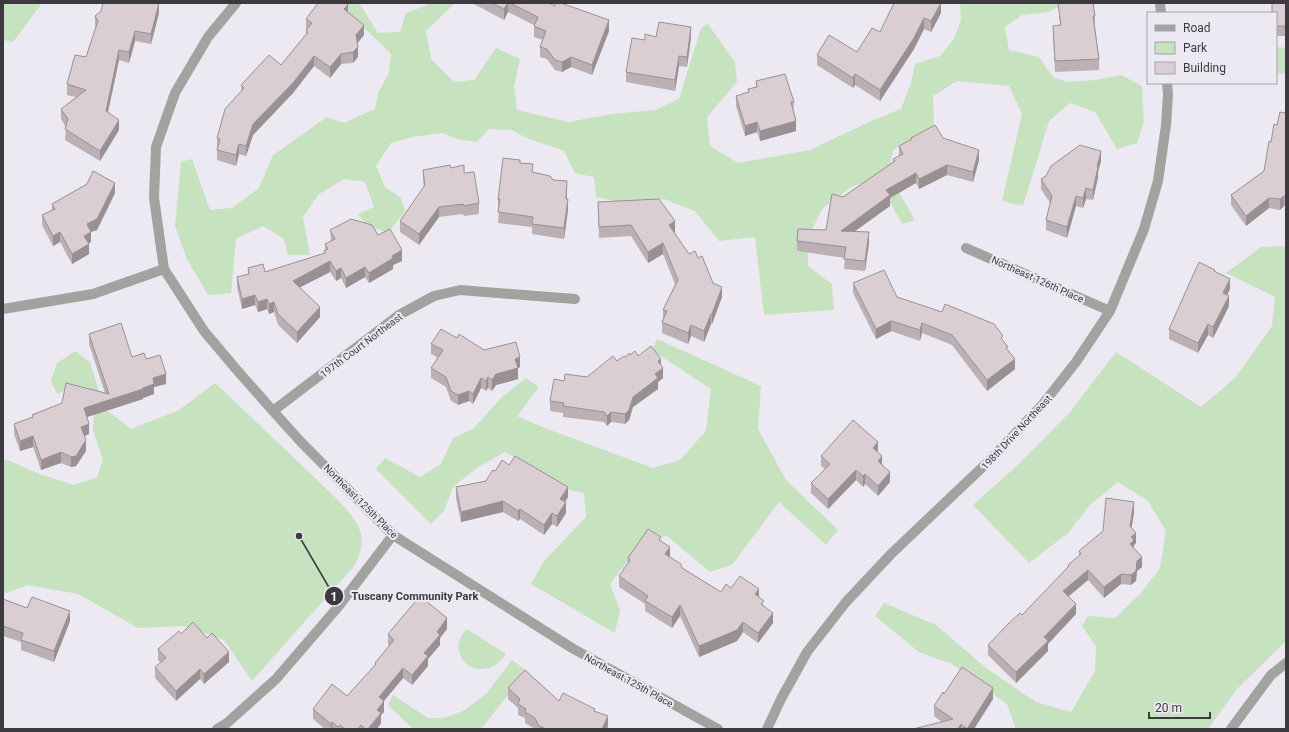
<svg xmlns="http://www.w3.org/2000/svg" width="1289" height="732" font-family="Roboto,sans-serif">
<style>
.green{fill:#c7e2bf}
.lines{fill:none;stroke-linecap:round;stroke-linejoin:round}
.minor{stroke:#a0a39f;stroke-width:10}
.wall{fill:#bbb1b5}
.shaded-wall{fill:#999093}
.building{fill:#daced2;stroke:#999093}
.labels{text-anchor:middle;stroke-width:4;stroke-linejoin:round;paint-order:stroke}
.street-label{font-size:10px;fill:#3c3a3e;stroke:#ece9f3}
.leader{fill:none;stroke:#3c3a3e;stroke-width:1.5}
.callout-dot{fill:#3c3a3e;stroke:#ece9f3;stroke-width:1.5}
.mark-label{font-size:12px;text-anchor:middle;font-weight:bold;fill:#fff}
.callout-label{font-size:11px;text-anchor:middle;font-weight:bold;fill:#3c3a3e;stroke:#ece9f3;stroke-width:4;stroke-linejoin:round;paint-order:stroke}
</style>
<rect width="100%" height="100%" fill="#ece9f3"/>
<path class="green" d="M3 3H42L13 42 3 40Z
M339 3H359L378 33 400 32 406 13 427 5 428 3H455L426 31 431 59 454 82 474 80 496 48 520 59 514 86 517 110 569 122 612 114 655 110 679 99 701 28 708 24 735 62 737 82 707 117 710 146 738 163 810 150 871 121 901 109 911 83 915 64 940 56 954 39 961 20 960 3H1065L1049 12 1022 15 1005 27 1009 50 1039 57 1053 77 1067 82 1095 80 1121 75 1142 86 1144 122 1137 143 1117 149 1095 112 1070 103 1049 121 1023 206 1002 201 1022 114 1009 86 957 81 933 96 934 126 893 150 889 175 915 220 902 224 876 178 851 187 822 209 807 239 808 266 832 284 834 310 764 315 755 237 719 241 695 211 664 199 629 204 596 197 594 177 575 173 564 151 527 138 511 130 489 129 477 142 461 140 442 133 412 137 391 143 376 166 385 187 401 198 405 211 388 233 366 225 358 214 374 207 365 182 344 179 318 195 303 217 310 255H288L284 239 263 226 236 239 231 293 208 295 187 259 175 226 181 162 192 159 210 210 232 208 259 188 273 155 327 117 344 123 375 109 378 93 389 73 391 54Z
M1276 47 1286 48V74L1276 73Z
M1286 246V641L1236 690 1208 729H1016L1007 704 952 664 919 652 875 616 884 603 936 625 986 668 1036 702 1071 712 1095 671 1096 646 1082 626 1088 616 1115 618 1141 593 1160 568 1166 531 1148 501 1118 482 1090 505 1068 533 1029 563 973 505 1020 463 1070 412 1116 352 1201 407 1235 378 1272 326 1275 297 1226 273 1261 247Z
M657 339 761 386 758 429 786 480 838 530 826 545 779 502 732 565 710 572 667 536 645 539 610 584 620 610 615 633 531 584 544 561 586 517 584 493 558 488 527 464 505 452 477 468 453 487 444 511 431 524 376 469 385 458 420 477 441 464 453 438 473 429 502 397 526 378 539 387 517 416 545 428 653 468 680 460 706 431 711 389 652 350Z
M75 351 90 362 104 408 131 429 179 410 215 383C249 415 283 447 317 480 331 494 350 509 359 528 364 541 361 553 355 565L252 681 224 640 184 626 138 628 78 594 28 585 3 594V461L7 460 40 474 74 485 97 477 103 460 93 430 95 398 67 389 57 394 51 381 57 363Z
M467 629 506 654C503 658 499 663 495 665 470 681 445 649 467 629Z
M512 660 527 671 481 729H413L388 705 393 695 428 718H444L463 711 486 694Z"/>
<g class="lines">
<path class="minor" d="M236 3 208 37 175 93 156 147 154 198 164 269 204 331 236 369 273 411 301 442 393 535 572 648 718 729
M1160 3 1161 13
M966 248 1110 311
M3 309 93 294 164 269
M273 411 399 315 434 296 460 290 575 299
M217 729 227 723 276 679 338 607 393 535
M767 729 781 699 807 652 846 602 892 553 992 458 1043 404 1076 362 1110 311 1144 229 1158 181 1166 125 1168 94 1167 83
M1231 729 1271 675 1286 663"/>
</g>
<path class="wall" d="M472 3H549L609 31 592 75 571 67 562 72 555 70 547 59 540 57V47L543 40 534 37V25L508 12 504 20Z
M1058 3H1093L1095 16V27L1099 59V70L1055 72 1053 36V26L1060 25Z
M1286 3V36H1276V13Z
M348 12 364 35 357 44 358 57 353 63 341 64 330 78 314 66 293 93 253 135 246 156 239 154 236 166 217 160V138L241 92V85L281 65 306 35V19Z
M159 13 151 44 135 41 129 63 119 60 108 112 119 130 100 161 65 140 66 127 61 119V109L76 97 67 95V84L86 57 96 28 95 26V16Z
M941 13 931 32 924 29 914 49 880 101 855 85 853 88 817 65V55L857 52 880 32Z
M656 37H691L687 67 679 66 675 91 626 82V72L645 40Z
M756 81 794 102 793 112 796 131 760 141 757 132 745 136 736 106V96L748 92V89L756 87Z
M1286 113V206H1284L1280 210 1269 208 1246 226 1231 205V195L1264 171 1271 142 1277 125Z
M911 138H943L979 160 973 182 947 175 919 189 916 183 890 198V206L854 232 869 243 865 271 844 269 845 258 797 251V241L826 230 843 197 893 162V159L899 156V146L911 140Z
M1101 161 1098 172V177L1093 200 1086 199 1083 208 1076 206 1067 238 1046 230V220L1050 203 1041 189V179Z
M520 163 533 172 553 180 567 191V199L568 210 564 239 532 234V227L498 223 499 210H498V200Z
M451 168 464 173 479 203V214L464 216 463 214 439 217 419 245 400 232V221L424 187 423 181V170Z
M115 193 97 230 91 232V242L89 244V254L72 264 60 242 53 246 42 225V215L52 210V204Z
M598 202 675 232H674L689 254 698 258 713 283 722 297 712 324H711L704 342 691 336 688 344 662 333V322L663 319V310L675 284 663 254 648 263 631 236 599 238Z
M330 230 378 235 402 261 393 265V269L369 283 365 277 346 288 341 278 336 281 330 272 300 287 320 317 297 343 278 325 274 312 269 314 267 309 258 312 255 305 242 309 237 287V277L248 275V268L265 272 324 254V251H325V244L331 241Z
M1215 272 1230 289 1227 295 1229 306 1213 338 1208 335 1198 353 1169 339V329Z
M853 283 897 297 1003 341 1008 351 1015 369 987 391 952 345 922 333 920 341 891 331 876 339 853 293Z
M89 334 132 357 146 359 166 384 154 387V394L143 398V399L87 417 89 434 85 436 86 451 76 466 71 467 61 463 41 470 33 447 20 451 14 434V424L32 418V415L105 393 89 344Z
M457 338 484 350 520 367 518 368V379L496 385 492 391 488 388 486 391 481 388 473 404 469 401 458 405 451 401 446 387 431 378V368L438 358 431 354V344Z
M638 356 661 366 663 378 658 382V389L633 407 629 420 625 424 611 422 607 426 604 422 563 417V413L550 411V401L564 381 587 377 625 357Z
M878 453 882 464 890 482 878 496 865 484 863 487 856 480 828 509 811 493V483L825 469 821 466V456Z
M509 465 568 497 565 502 566 513 557 527 552 524 544 535 520 519 518 521 503 512 461 522 456 498V487L486 481 496 470Z
M1134 513 1131 528 1136 543 1134 545V548L1142 567 1137 571 1136 581 1131 585 1121 584 1104 598 1088 580 1069 596 1076 614 1048 644V651L1016 683 988 655V645L1022 615 1068 568V565L1079 556V551Z
M661 541 670 557 682 568 721 592 731 588 759 597 773 623 758 643 743 632 737 641 699 657 680 616 672 628 645 611V604L619 587V576L628 564V558Z
M3 599 27 608 70 621 54 662 21 650V642L3 636Z
M447 629 440 638V645L428 659V666L412 685 403 678 384 701V712L381 715V723L377 729H325L313 719V709L347 696 375 666V663L389 646 388 644V634Z
M181 634 229 662 204 684 200 679 176 701 155 678V667L161 663 158 660V649Z
M508 688 559 701 595 711 608 726 607 729H535L525 723V718L518 715V708L508 699Z
M944 694 993 699 974 729H913L942 722 934 716V706Z"/>
<path class="shaded-wall" d="M159 3V13L151 44V34Z
M508 3V12L504 20V9Z
M941 3V13L931 32V21Z
M348 5V15L344 9Z
M924 18V29L914 49 880 101V90Z
M609 20V31L592 75V65Z
M364 25V35L356 45V35Z
M691 27V37L687 67V57Z
M135 31V41L129 63V52Z
M358 47V57L353 63V52Z
M119 50V60L106 121V111Z
M341 54V64L330 78V67Z
M314 56V66L293 93 253 135 246 156V146L253 124Z
M679 56V66L675 91V80Z
M571 57V67L562 72V62Z
M855 74V85L853 88V78Z
M119 120V130L100 161V151Z
M796 121V131L760 141V131Z
M757 122V132L745 136V126Z
M239 144V154L236 166V155Z
M979 150V160L973 182V172Z
M1101 151V161L1098 172V177L1093 200V190L1097 167Z
M947 165V175L919 189V179Z
M916 173V183L890 198V206L841 241V231L886 190Z
M567 181V191L566 209V199Z
M115 183V193L97 230 91 232V242L84 246V236L87 224Z
M1086 188V199L1083 208V198Z
M1076 196V206L1067 238V227Z
M1284 196V206L1280 210V199Z
M1269 198V208L1246 226V216Z
M568 199V210L564 239V228Z
M439 207V217L419 245V234Z
M675 221V232L669 236V225Z
M60 232V242L53 246V236Z
M869 232V243L865 271V261Z
M663 243V254L648 263V252Z
M89 244V254L72 264V254Z
M402 250V261L393 265V269L369 283V273L392 256Z
M330 261V272L293 291V281Z
M365 267V277L346 288V278Z
M341 268V278L336 281V271Z
M1230 279V289L1223 304V293Z
M722 287V297L712 324V314Z
M255 295V305L242 309V299Z
M1229 296V306L1213 338V327Z
M267 299V309L258 312V302Z
M274 302V312L269 314V304Z
M320 307V317L297 343V332Z
M711 314V324L704 342V331Z
M891 321V331L876 339V329Z
M922 323V333L920 341V330Z
M1208 324V335L1198 353V343Z
M691 325V336L688 344V333Z
M520 357V367L515 369V359Z
M661 359V370L663 368V378L658 382V389L633 407 629 420 625 424V414L633 397 658 361Z
M1015 359V369L987 391V380Z
M518 368V379L496 385 492 391V380L496 374Z
M166 374V384L154 387V394L143 398V399L84 418V408L143 388 153 378Z
M488 377V388L486 391V381Z
M481 378V388L473 404V394Z
M469 391V401L458 405V395Z
M611 412V422L607 426V416Z
M89 424V434L81 437V427Z
M33 436V447L20 451V441Z
M86 440V451L76 466 71 467V457Z
M878 442V453L873 448Z
M61 452V463L41 470V460Z
M882 456V466L878 461Z
M856 470V480L828 509V499Z
M890 472V482L878 496V486Z
M865 474V484L863 487V476Z
M568 487V497L560 509V499Z
M503 501V512L461 522V512Z
M566 502V513L557 527V516Z
M1134 502V513L1130 537V526Z
M520 509V519L518 521V511Z
M552 513V524L544 535V525Z
M1136 533V543L1134 545V550L1130 544 1131 537Z
M670 547V558L665 554Z
M1142 557V567L1137 571 1136 581 1131 585V575L1137 561Z
M1088 570V580L1063 601V591Z
M1121 574V584L1104 598V587Z
M759 589V599L755 594Z
M1076 604V614L1048 644V651L1016 683V672L1044 637Z
M680 605V616L672 628V617Z
M70 611V621L54 662V651Z
M773 613V623L758 643V633Z
M447 618V629L440 638V645L428 659V666L412 685V675L437 632Z
M743 622V632L737 641 699 657V646Z
M229 652V662L204 684V674Z
M403 668V678L379 707V697Z
M200 669V679L176 701V691Z
M993 688V699L974 729H967Z
M384 701V712L381 715V723L377 729H368L377 710Z
M608 716V726L607 729H602Z
M332 722V729H331V724Z
M961 724V729H958Z"/>
<path class="building" d="M103 3H159L151 34 135 31 129 52 119 50 106 111 119 120 100 151 65 129 68 119 61 109 86 90 67 84 75 55 86 57 98 21 95 16 101 11Z
M318 3H346L348 5 344 9 364 25 356 35 358 47 353 52 341 54 330 67 314 56 293 83 253 124 246 146 239 144 236 155 217 150 220 139 217 138 225 109 244 88 241 85 269 55 281 65 308 32 306 30 312 23 306 19Z
M492 3H508L504 9Z
M510 3H549L555 6 556 3H561L609 20 592 65 571 57 562 62 555 60 547 49 540 47 546 31 534 26 538 17Z
M894 3H941L931 21 924 18 914 38 880 90 855 74 853 78 817 55 829 35 857 52 872 28 880 32Z
M1058 3H1093L1095 16H1093L1099 59 1055 61 1053 26 1061 25Z
M1272 3H1286V26H1276V13H1272Z
M659 22 691 27 687 57 679 56 675 80 626 72 632 38 645 40V34L656 37Z
M785 74 794 102H791L796 121 760 131 757 122 745 126 736 96 749 92 748 89 757 87 756 81Z
M1280 112 1286 113V196H1284L1280 199 1269 198 1246 216 1231 195 1264 171 1269 141 1271 142 1274 124 1277 125Z
M935 125 943 138 979 150 973 172 947 165 919 179 916 173 886 190 890 195 841 231 869 232 865 261 844 259 846 247 797 241 798 229 826 230 832 194 843 197 895 161 893 159 903 154 899 146 912 139 911 138Z
M1080 145 1101 151 1097 167H1098L1093 190 1086 188 1083 198 1076 196 1067 227 1046 220 1052 196 1041 179 1046 176 1051 166Z
M503 158 520 160V163L533 164 532 172 550 176 553 180 567 181 566 199H568L564 228 532 224 533 217 498 212 500 199 498 200Z
M450 165 451 168 464 165V173L474 172 479 203 464 206 463 204 439 207 419 234 400 221 425 185 423 170Z
M93 171 115 183 97 219 87 224 91 232 84 236 89 244 72 254 60 232 53 236 42 215 55 209 52 204 87 184Z
M659 199 675 221 669 225 689 254 695 251 698 258 702 256 713 283 722 287 712 314H711L704 331 691 325 688 333 662 322 667 311 663 310 678 280 663 243 648 252 631 225 599 227 598 202Z
M351 219 372 225 378 235 390 229 402 250 392 256 393 258 369 273 365 267 346 278 341 268 336 271 330 261 293 281 320 307 297 332 278 314 274 302 269 304 267 299 258 302 255 295 242 299 237 277 249 274 248 268 263 264 265 272 325 253 324 251 328 249 325 244 335 239 330 230Z
M1199 262 1215 270 1214 271 1230 279 1223 293 1229 296 1213 327 1208 324 1198 343 1169 329Z
M884 270 897 297 942 312 945 304 994 324 1003 336 1001 338 1008 347 1006 348 1015 359 987 380 952 335 922 323 920 330 891 321 876 329 853 283Z
M121 323 132 357 144 353 146 359 160 355 166 374 153 378 154 384 143 388V389L84 408 89 424 81 427 86 440 76 456 71 457 61 452 41 460 33 436 20 441 14 424 33 417 32 415 62 403 66 383 109 394 89 334Z
M441 329 457 338 459 334 484 350 516 342 520 357 515 359 518 368 496 374 492 380 488 377 486 381 481 378 473 394 469 391 458 395 451 391 446 377 431 368 443 350 431 344Z
M651 346 661 359 658 361 663 368 655 374 658 378 633 397 629 410 625 414 611 412 607 416 604 412 563 406 564 403 550 401 554 379 564 381 565 374 587 377 613 356 617 361 624 356 625 357 629 353 630 355 635 351 638 356Z
M853 420 878 442 873 448 882 456 878 461 890 472 878 486 865 474 863 476 856 470 828 499 811 483 830 464 821 456Z
M515 456 568 487 560 499 566 502 557 516 552 513 544 525 520 509 518 511 503 501 461 512 456 487 486 481 492 471 496 470 502 460 509 465Z
M1106 498 1134 502 1130 526 1136 533 1131 537 1134 540 1130 544 1142 557 1137 561 1136 571 1131 575 1121 574 1104 587 1088 570 1063 591 1076 604 1044 637 1048 641 1016 672 988 645 1009 623 1020 613 1022 615 1069 566 1068 565 1081 554 1079 551 1103 531Z
M648 529 661 537 659 540 670 547 665 554 681 564 682 568 721 592 726 584 731 588 740 576 759 589 755 594 764 601 761 604 773 613 758 633 743 622 737 630 699 646 680 605 672 617 645 601 648 596 619 576 630 560 628 558Z
M420 596 447 618 437 632 440 635 424 653 428 656 412 675 403 668 379 697 384 701 377 710 381 713 368 729H365L361 725 358 729H345L340 725 338 727 332 722 331 724 313 709 332 684 347 696 376 664 375 663 394 640 388 634Z
M32 597 70 611 54 651 21 640 23 633 3 626V599L27 608Z
M193 622 207 638 212 633 229 652 204 674 200 669 176 691 155 667 166 658 158 649 179 631 181 634Z
M962 667 993 688 967 729 961 724 958 729H913L953 719 934 706 943 692 944 694Z
M525 670 559 701 563 693 595 709 594 711 608 716 602 729H546L539 726 535 718 525 712 526 709 518 704 520 699 508 688Z"/>
<g class="labels">
<g class="street-label">
<text transform="translate(1038 279) rotate(24)" y="4">Northeast 126th Place</text>
<text transform="translate(361 345) rotate(-37)" y="4">197th Court Northeast</text>
<text transform="translate(1016 432) rotate(-47)" y="4">198th Drive Northeast</text>
<text transform="translate(361 501) rotate(45)" y="4">Northeast 125th Place</text>
<text transform="translate(629 680) rotate(29)" y="4">Northeast 125th Place</text>
</g>
</g>
<path class="leader" d="M299 536L334 596"/>
<g class="callout-dot">
<circle cx="299" cy="536" r="4"/>
<circle cx="334" cy="596" r="10"/>
</g>
<g class="mark-label">
<text x="334" y="601">1</text>
</g>
<g class="callout-label">
<text x="415" y="600">Tuscany Community Park</text>
</g>
<rect width="1289" height="732" fill="none" stroke="#3c3a3e" stroke-width="8"/>
<rect x="1147" y="12" width="130" height="72" fill="#ece9f3" stroke="#a6a3ab"/>
<rect x="1155" y="25" width="20" height="6" fill="#a0a39f" stroke="#a6a3ab"/>
<text x="1183" y="32" font-size="12" fill="#3c3a3e">Road</text>
<rect x="1155" y="42" width="20" height="12" fill="#c7e2bf" stroke="#a6a3ab"/>
<text x="1183" y="52" font-size="12" fill="#3c3a3e">Park</text>
<rect x="1155" y="62" width="20" height="12" fill="#daced2" stroke="#a6a3ab"/>
<text x="1183" y="72" font-size="12" fill="#3c3a3e">Building</text>
<path d="M1149 712v6h61v-6" fill="none" stroke="#3c3a3e" stroke-width="2"/>
<text x="1155" y="712" font-size="12" fill="#3c3a3e" stroke="#ece9f3" stroke-width="3" paint-order="stroke">20 m</text>
</svg>
